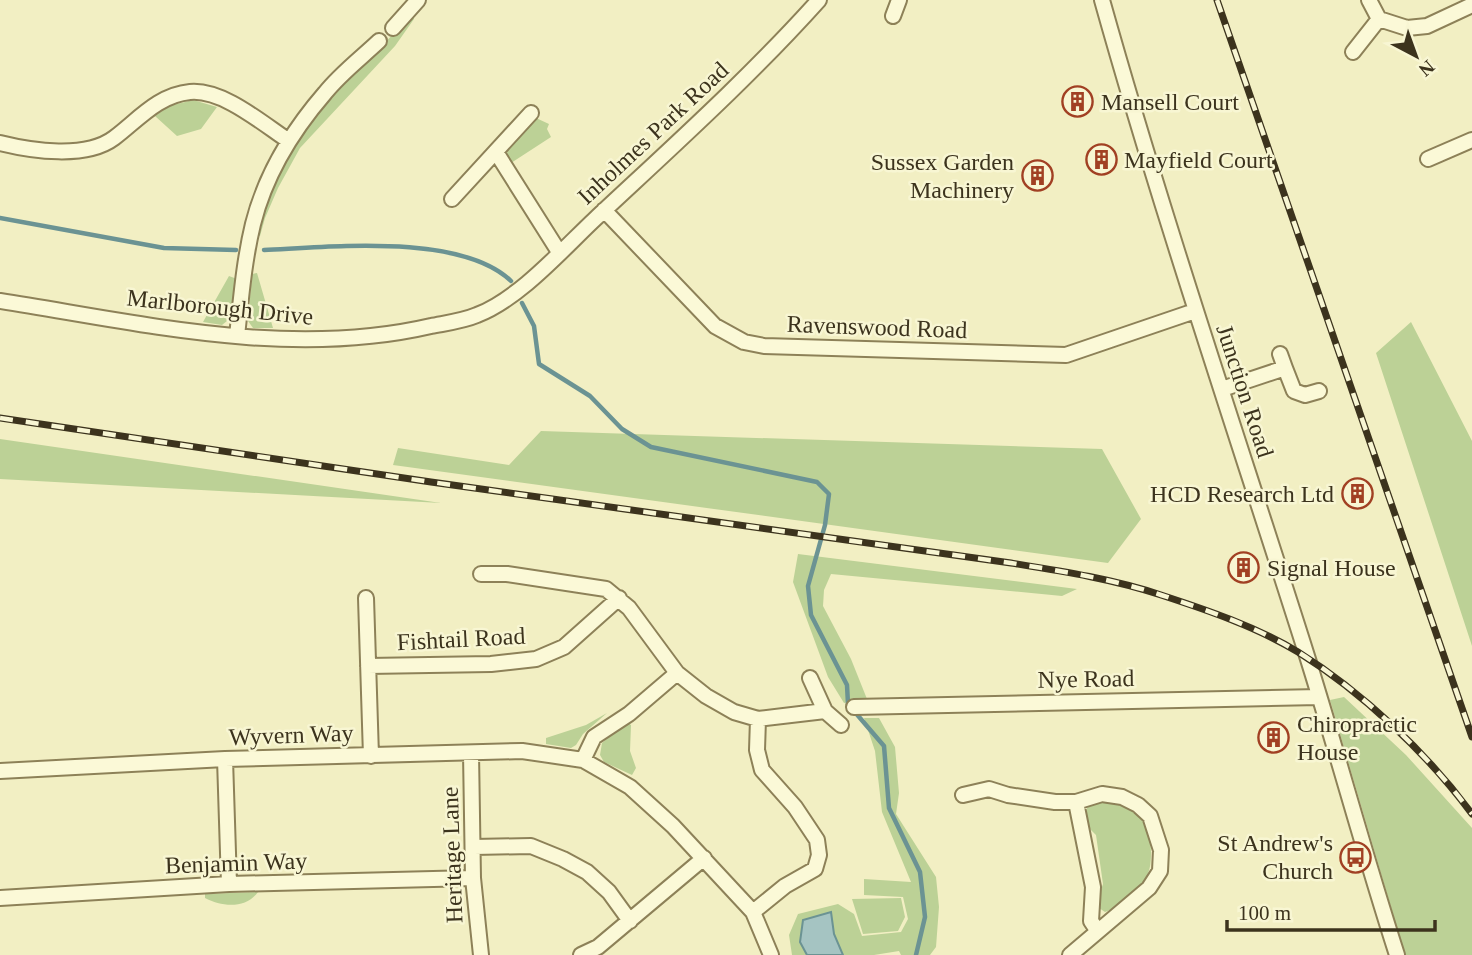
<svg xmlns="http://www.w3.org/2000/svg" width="1472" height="955" font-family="Georgia,serif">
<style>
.green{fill:#bcd196}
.water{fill:#a5c4c2;stroke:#6b9393;stroke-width:2}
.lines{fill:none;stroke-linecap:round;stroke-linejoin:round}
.stream{stroke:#6b9393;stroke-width:4.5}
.minor-casing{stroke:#8d8158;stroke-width:18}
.minor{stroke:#fbf9d7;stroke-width:14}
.rail-casing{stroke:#3c331d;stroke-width:7}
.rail{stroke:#f8f6d3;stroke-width:4.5;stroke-dasharray:13;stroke-linecap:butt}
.labels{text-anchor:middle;stroke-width:5;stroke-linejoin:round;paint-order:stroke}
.poi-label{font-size:24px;fill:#3c331d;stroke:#f8f6d3;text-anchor:start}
.street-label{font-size:24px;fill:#3c331d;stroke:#f8f6d3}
</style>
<rect width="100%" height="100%" fill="#f2efc3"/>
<path class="green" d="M413 15 414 19 395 46 300 148 278 188 265 218 260 236 258 235C276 140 347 80 413 15Z
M193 100 217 107 201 129 177 136 155 116 169 106Z
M536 118 549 124 547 129 551 137 511 163 507 153 508 147 533 119Z
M257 273 273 328H253L248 321 252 274Z
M229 276 237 279 232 317 222 325 203 322Z
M1411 322 1472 441V646L1376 353Z
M541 431 1102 449 1141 519 1108 563 393 465 398 448 509 465Z
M0 439 441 503 0 479Z
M798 554 1077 589 1062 596 831 574 824 590 823 606 851 659 867 699 844 703 828 677 793 582Z
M1344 697 1406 755 1472 828V955H1405L1330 700Z
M607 713 583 734 576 745 571 748 546 744V738L586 725Z
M864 718H879L895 747 899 793 896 814 936 877 939 907 936 947 930 955H901L899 951 874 955H843L834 934 830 912 800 942 807 955H792L789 935 798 914 838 904 854 914 862 936 901 932 908 919 903 897 864 895V879L911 882 882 812 875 751Z
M627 722 631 725 630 751 636 768 632 775 604 762 600 755 602 743Z
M1098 801C1136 802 1150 813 1151 852 1151 864 1150 873 1143 882 1139 888 1132 892 1127 897 1119 903 1114 909 1105 912L1099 908 1098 898 1103 884 1096 835 1086 825 1085 817 1087 808Z
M258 892C246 909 222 907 205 898V894Z
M901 898 905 917 898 931 863 934 852 899Z"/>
<path class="water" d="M831 912 834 934 843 955H807L800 942 803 920Z"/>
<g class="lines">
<path class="stream" d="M0 218 164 248 236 250
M264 250C330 247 461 233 511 281
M522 303 534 326 539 364 590 396 622 429 651 447 817 482 829 494 825 525 808 586 811 615 847 685 848 704 884 746 889 808 920 872 925 917 916 955"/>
<defs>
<path id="minor" d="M1102 0C1164 221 1238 438 1307 656 1338 755 1365 856 1397 955
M1369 0 1379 19 1407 28 1427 26 1472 5
M893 16 899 0
M393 28 418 0
M1353 52 1379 19
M0 143C32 151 86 159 114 138 138 120 158 95 190 92 223 89 263 124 289 141
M496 152 559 252
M1428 159 1472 140
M452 199 531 113
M604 210 715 326 744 342 764 346 1066 355 1195 311
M0 301C141 323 289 359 431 326 446 323 463 321 477 315 519 299 562 250 595 219 672 147 749 78 819 0
M237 336C241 299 244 261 253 224 265 176 293 130 325 93 340 74 361 58 379 41
M1280 354 1285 368
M1222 389 1285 368 1294 391 1305 395 1319 391
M481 574H507L606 589 629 608 677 673 706 696 734 712 758 719 825 711 810 678
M366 598 371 756
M368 666 491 664 536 659 564 647 619 598
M854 707 1319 697
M825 711 841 725
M471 753 473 878 481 955
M225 759 229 884
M583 760 594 737 629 714 677 673
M0 771 225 759 522 751 583 760 630 787 673 826 753 912 771 955
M963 795 989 789 1008 795 1055 802H1076L1102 794 1122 797 1138 805 1150 816 1161 850 1160 871 1149 888 1070 955
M1076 802 1093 887 1091 921 1097 930
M474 847 531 846 563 859 587 872 609 892 630 921
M0 898 229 884 473 878
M753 912 785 886 815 869 819 855 817 840 795 807 762 770 757 750 758 719
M581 955 598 947 704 858"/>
</defs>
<use href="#minor" class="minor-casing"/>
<use href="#minor" class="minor"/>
<defs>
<path id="rail" d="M1217 0 1472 737
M0 418 431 482 1011 563C1061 571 1113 579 1161 595 1207 610 1257 627 1298 652 1362 692 1427 753 1472 814"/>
</defs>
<use href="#rail" class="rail-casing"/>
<use href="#rail" class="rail"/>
</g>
<defs>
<symbol id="building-ring" viewBox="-11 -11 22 22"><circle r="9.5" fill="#f8f6d3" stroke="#a14023" stroke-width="1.5"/><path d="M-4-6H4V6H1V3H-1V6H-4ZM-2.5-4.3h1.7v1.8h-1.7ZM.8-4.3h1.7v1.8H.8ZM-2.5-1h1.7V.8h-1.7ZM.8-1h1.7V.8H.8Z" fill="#a14023"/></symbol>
<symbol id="bus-ring" viewBox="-11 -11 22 22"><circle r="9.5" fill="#f8f6d3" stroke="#a14023" stroke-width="1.5"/><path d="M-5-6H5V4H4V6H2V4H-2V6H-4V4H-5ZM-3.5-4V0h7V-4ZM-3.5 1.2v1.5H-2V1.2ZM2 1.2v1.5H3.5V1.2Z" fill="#a14023"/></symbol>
</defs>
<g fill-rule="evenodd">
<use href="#building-ring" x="1060" y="84" width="35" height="35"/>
<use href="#building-ring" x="1084" y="142" width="35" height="35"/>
<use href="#building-ring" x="1020" y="158" width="35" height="35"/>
<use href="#building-ring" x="1340" y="476" width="35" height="35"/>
<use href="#building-ring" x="1226" y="550" width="35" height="35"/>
<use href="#building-ring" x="1256" y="720" width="35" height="35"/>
<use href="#bus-ring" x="1338" y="840" width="35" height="35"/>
</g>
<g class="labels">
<g class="poi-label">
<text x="1101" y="110">Mansell Court</text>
<text x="1124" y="168">Mayfield Court</text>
<text x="1014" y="170" text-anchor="end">Sussex Garden<tspan x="1014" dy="28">Machinery</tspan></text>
<text x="1334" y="502" text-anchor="end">HCD Research Ltd</text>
<text x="1267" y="576">Signal House</text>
<text x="1297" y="732">Chiropractic<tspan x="1297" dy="28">House</tspan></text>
<text x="1333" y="851" text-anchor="end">St Andrew's<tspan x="1333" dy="28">Church</tspan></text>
</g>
<g class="street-label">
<text transform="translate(653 133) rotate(-43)" y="8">Inholmes Park Road</text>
<text transform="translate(220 307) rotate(6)" y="8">Marlborough Drive</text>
<text transform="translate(877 327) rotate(2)" y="8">Ravenswood Road</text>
<text transform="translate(1245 391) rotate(72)" y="8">Junction Road</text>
<text transform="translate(461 639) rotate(-3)" y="8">Fishtail Road</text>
<text transform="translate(1086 679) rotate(-1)" y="8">Nye Road</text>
<text transform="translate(291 735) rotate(-2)" y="8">Wyvern Way</text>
<text transform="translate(452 855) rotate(-92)" y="8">Heritage Lane</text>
<text transform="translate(236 863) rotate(-2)" y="8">Benjamin Way</text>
</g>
</g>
<g transform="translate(1416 56) rotate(139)" stroke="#f8f6d3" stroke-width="5" paint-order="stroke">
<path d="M0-5L12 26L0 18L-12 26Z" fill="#3c331d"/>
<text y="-10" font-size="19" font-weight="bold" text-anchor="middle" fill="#3c331d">N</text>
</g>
<path d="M1227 920v10h208v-10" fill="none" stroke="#3c331d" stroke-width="3.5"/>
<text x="1238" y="920" font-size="21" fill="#3c331d" stroke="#f8f6d3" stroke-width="5" paint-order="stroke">100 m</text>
</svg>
